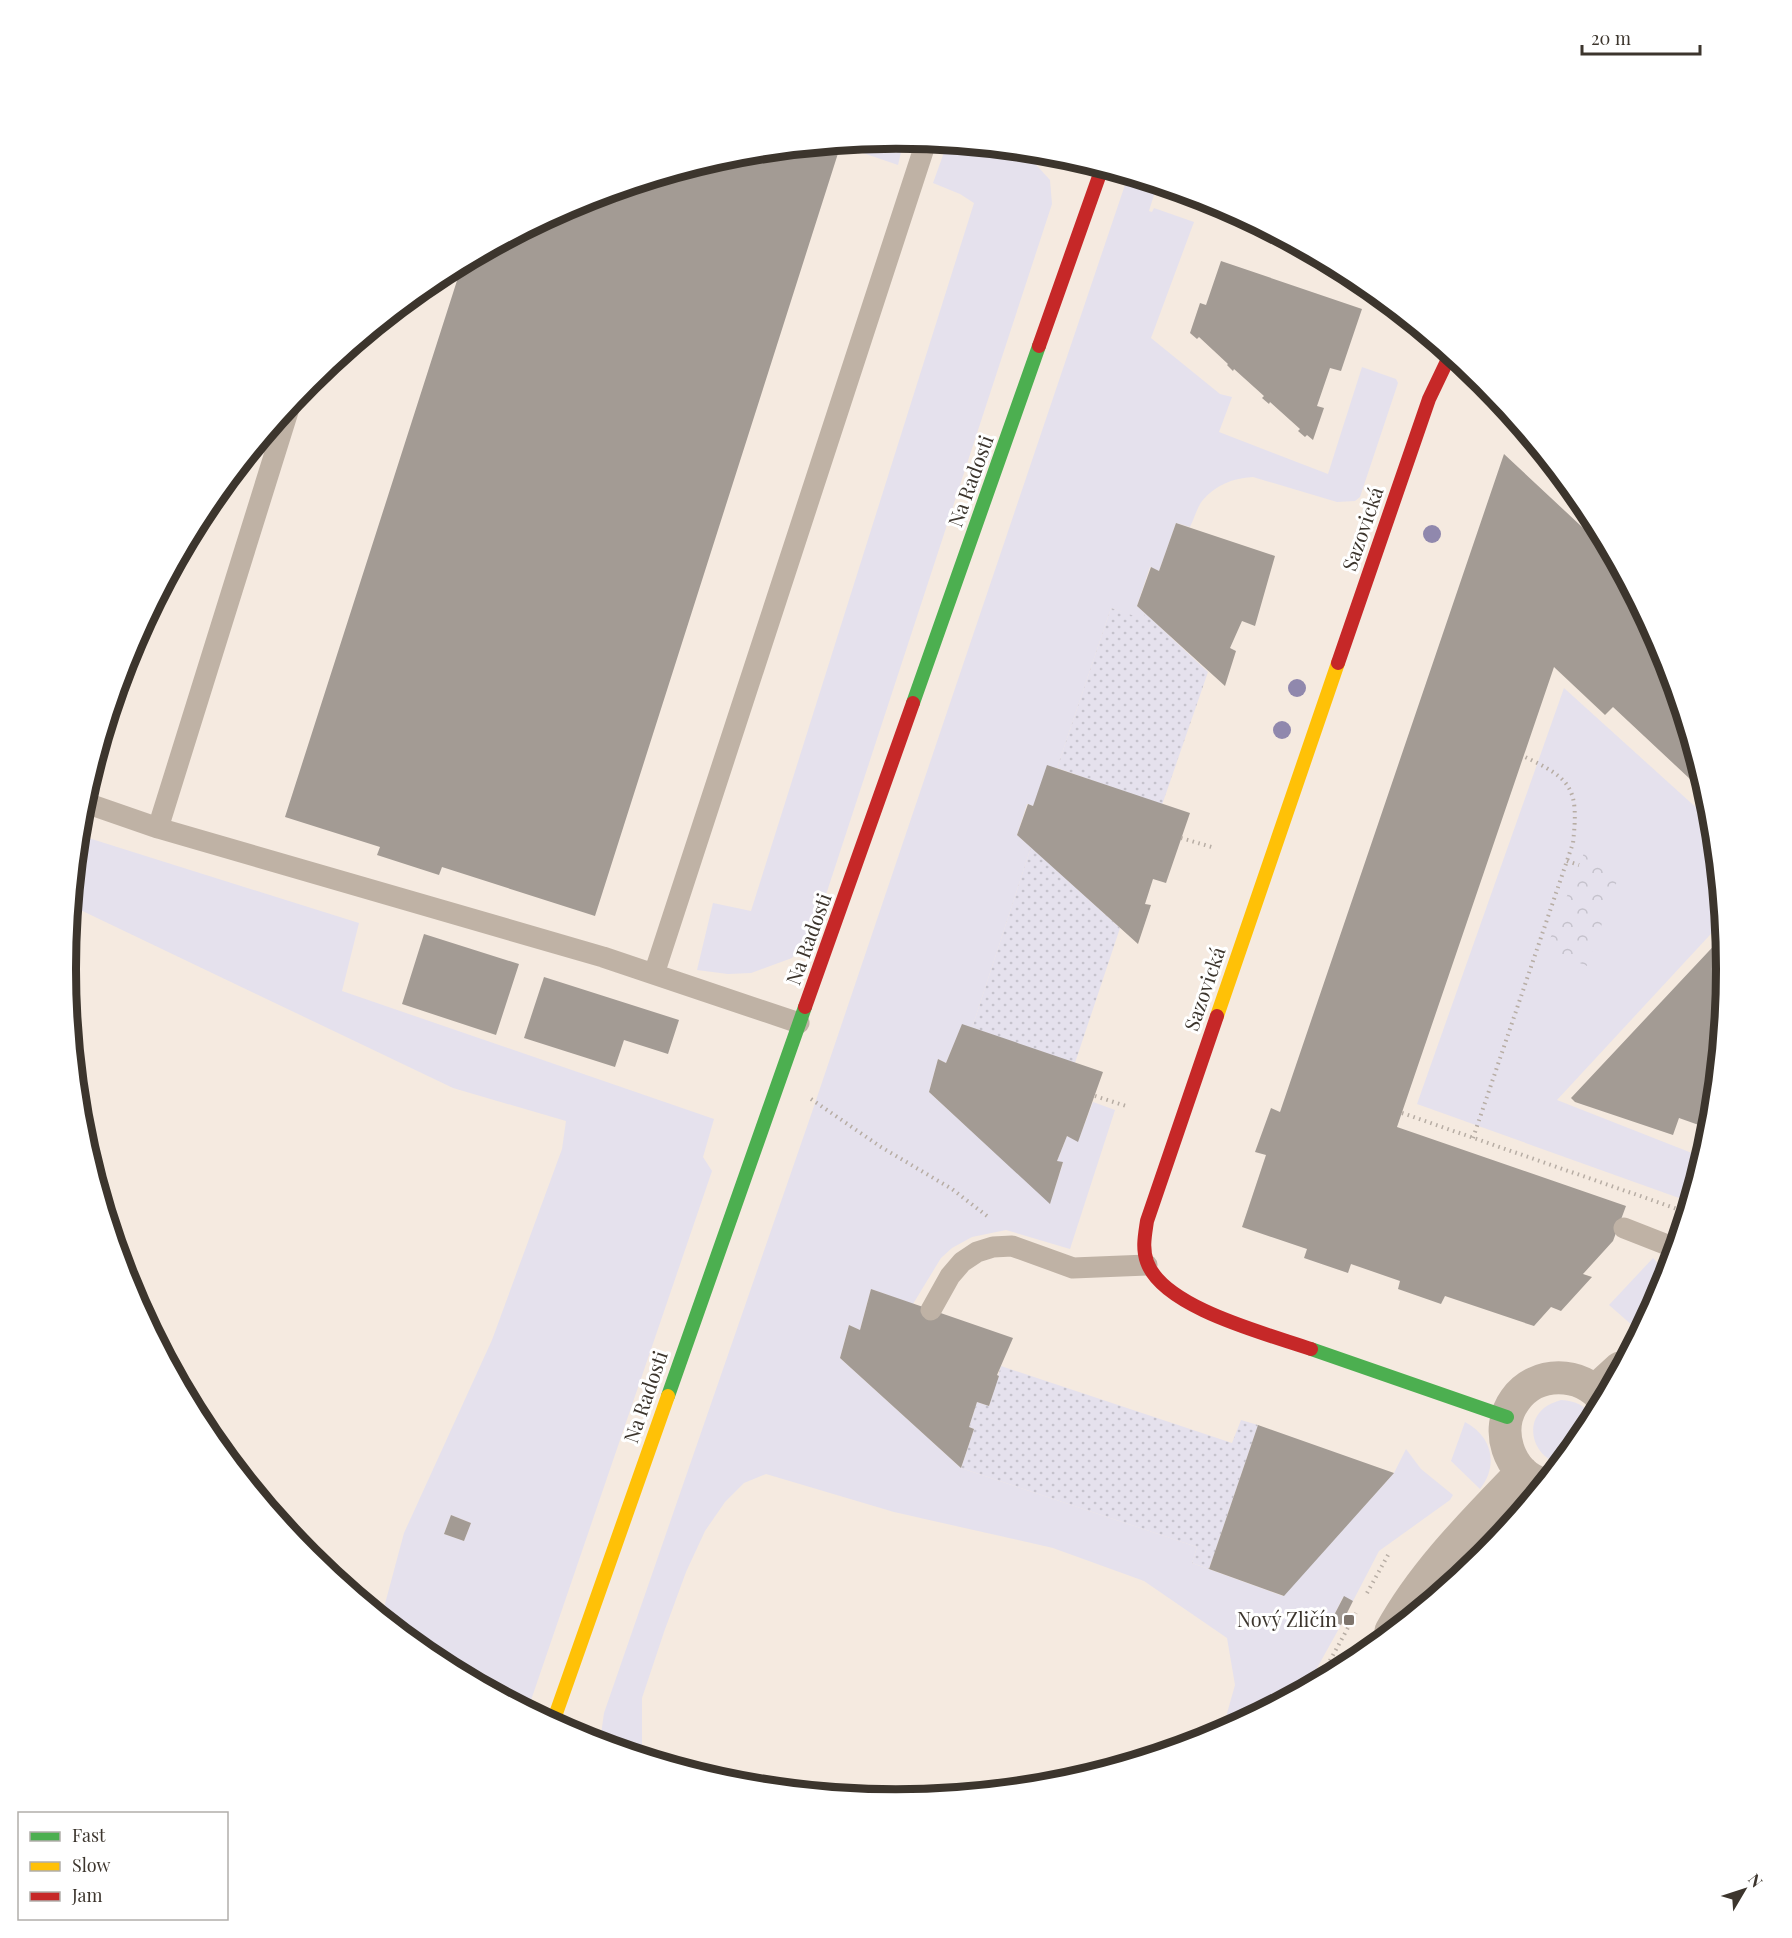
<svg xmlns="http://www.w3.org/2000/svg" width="1792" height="1938" font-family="'Playfair Display',serif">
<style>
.grass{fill:#e5e1ed;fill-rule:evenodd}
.park{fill:url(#park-crowns)}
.garden{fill:url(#garden-dots)}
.building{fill:#a39b94}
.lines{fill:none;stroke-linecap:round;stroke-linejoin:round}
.path{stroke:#b7ada4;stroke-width:4;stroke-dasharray:1.5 4.5;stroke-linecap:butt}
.lane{stroke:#bfb2a5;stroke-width:21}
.street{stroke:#bfb2a5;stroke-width:33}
.fast{stroke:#4caf50;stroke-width:14}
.slow{stroke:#ffc107;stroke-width:14}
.jam{stroke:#c62828;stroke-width:14}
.tree{fill:#9088ad}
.poi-dot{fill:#7d746c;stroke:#fff;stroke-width:2}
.labels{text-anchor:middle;stroke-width:6;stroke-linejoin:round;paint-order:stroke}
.street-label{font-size:20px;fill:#3c352d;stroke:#fff}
.poi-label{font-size:20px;fill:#3c352d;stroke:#fff;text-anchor:end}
.rim{fill:none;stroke:#3c352d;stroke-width:8}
</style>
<defs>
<pattern id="park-crowns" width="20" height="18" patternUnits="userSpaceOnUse" patternTransform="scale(1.5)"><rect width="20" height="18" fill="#e5e1ed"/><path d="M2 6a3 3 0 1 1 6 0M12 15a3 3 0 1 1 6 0" fill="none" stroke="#c5c2cc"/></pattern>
<pattern id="garden-dots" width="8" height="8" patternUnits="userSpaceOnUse" patternTransform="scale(1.5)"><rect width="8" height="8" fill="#e5e1ed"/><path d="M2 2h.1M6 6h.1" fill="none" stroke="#c5c2cc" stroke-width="1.8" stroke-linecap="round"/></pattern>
</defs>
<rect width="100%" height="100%" fill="#f5eae0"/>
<path class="grass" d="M896 139 904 140 898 165 863 153 866 142Z
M947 144 1011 150 1029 157 1050 180 1052 204 820 913 792 958 751 973 728 974 697 970 713 903 751 911 974 203 960 194 933 183Z
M1128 176 1157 185 1149 211 1152 212 1154 208 1194 222 1151 338 1220 394 1232 397 1219 432 1328 474 1362 367 1396 379 1398 383 1360 497 1355 501 1337 502 1253 477C1233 478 1215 485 1202 501 1197 508 1194 519 1190 527L1176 523 1159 571 1150 567 1137 606 1145 613 1143 620 1111 608 1057 768 1033 806 1027 804 1017 835 1031 847 972 1028 962 1025 946 1063 938 1059 929 1092 1050 1203 1063 1163 1057 1161 1067 1136 1078 1141 1093 1102 1115 1110 1070 1249 1006 1230 972 1237 952 1248 941 1258 913 1304 871 1289 860 1330 849 1325 840 1358 961 1468 1197 1547 1192 1563 1283 1596 1394 1473 1406 1449 1421 1469 1453 1495 1450 1500 1379 1551 1353 1601 1343 1597 1331 1621 1341 1625 1317 1668 1329 1674 1222 1731 1235 1685 1227 1638 1144 1581 1053 1548 894 1512 766 1474 744 1483 725 1502 705 1531 686 1572 664 1632 642 1698V1755L600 1742 604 1713 811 1115Z
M1564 688 1711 821 1721 923 1557 1100 1702 1157 1695 1180 1679 1198 1417 1104Z
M79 835 359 923 342 991 714 1119 703 1157 712 1171 528 1709 435 1659 382 1615 404 1533 492 1340 562 1149 566 1121 453 1088 72 906ZM451 1515 471 1523 464 1541 444 1534Z
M1653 1258C1678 1284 1651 1306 1633 1326L1609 1305Z
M1561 1400C1576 1401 1585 1405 1593 1418L1586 1430 1559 1463C1535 1458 1523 1425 1544 1408 1549 1404 1555 1402 1561 1400Z
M1465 1422C1492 1436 1499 1465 1480 1489L1451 1461Z"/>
<path class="park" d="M1584 853 1622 867 1587 966 1546 949Z"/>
<path class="garden" d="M1111 608 1143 619 1145 613 1208 672 1162 805 1057 768Z
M1031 847 1120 928 1075 1063 972 1028Z
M1001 1366 1232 1443 1241 1420 1258 1425 1209 1569 1192 1563 1197 1547 961 1468 974 1429 969 1427 977 1402 989 1406Z"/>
<path class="building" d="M841 144 595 916 442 867 439 875 377 855 380 847 285 817 462 265 579 202 734 155Z
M1221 261 1362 309 1341 371 1330 368 1317 406 1324 408 1313 440 1307 435 1305 437 1298 431 1300 429 1270 402 1269 404 1262 398 1264 396 1234 369 1233 371 1227 365 1228 364 1199 337 1197 339 1190 333 1200 303 1206 305Z
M1504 454 1611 554 1663 652 1706 794 1613 707 1605 715 1554 667 1397 1127 1626 1206 1613 1241 1583 1274 1592 1277 1561 1311 1551 1307 1534 1326 1445 1296 1441 1304 1398 1289 1400 1281 1351 1264 1348 1273 1304 1258 1307 1249 1242 1227 1266 1155 1255 1152 1271 1108 1280 1112Z
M1176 523 1275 556 1255 626 1242 621 1230 648 1236 651 1225 686 1137 606 1151 567 1159 571Z
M1047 765 1190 813 1166 883 1153 879 1145 904 1151 905 1138 944 1017 835 1028 804 1033 806Z
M424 934 519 964 496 1035 402 1004Z
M1723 936 1726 969 1710 1129 1679 1118 1673 1135 1575 1102 1571 1098Z
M544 977 679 1020 668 1054 624 1040 615 1067 524 1038Z
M962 1024 1103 1072 1078 1142 1067 1136 1057 1161 1063 1162 1050 1204 929 1092 938 1059 946 1063Z
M871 1289 1013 1338 997 1375 999 1376 989 1406 977 1402 969 1427 974 1429 961 1468 840 1358 849 1325 860 1330Z
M1258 1425 1394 1473 1284 1596 1209 1569Z
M451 1515 471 1523 464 1541 444 1534Z
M1344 1596 1353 1601 1341 1625 1331 1621Z"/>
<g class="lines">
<path class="path" d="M1181 838 1215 848
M1567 861 1579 865
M1095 1096 1126 1106
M811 1099 881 1147 952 1189 987 1216
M1402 1113 1686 1212
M1473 1138 1573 843C1579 788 1572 779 1523 756
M1367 1593 1388 1555
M1327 1666 1356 1613"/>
<path class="lane" d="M83 802 158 828 603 957 799 1023
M158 828 290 405
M654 974 926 142
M1624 1228 1675 1248
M931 1310 950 1276 962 1262 977 1252 993 1247 1012 1246 1073 1268 1147 1265"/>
<path class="street" d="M1596 1390 1620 1368
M1542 1484C1508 1473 1494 1429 1515 1400 1536 1370 1581 1371 1603 1399
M1391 1631C1424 1571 1475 1521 1522 1472"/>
<path class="fast" d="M913 703 1039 346
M1311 1349 1507 1417
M668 1396 805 1007"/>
<path class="slow" d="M1217 1016 1338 663
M553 1722 668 1396"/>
<path class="jam" d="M1039 346 1102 168
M1338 663 1429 399 1450 355
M805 1007 913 703
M1217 1016 1147 1221C1145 1235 1142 1248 1147 1262 1163 1308 1268 1334 1311 1349"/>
</g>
<g class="tree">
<circle cx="1432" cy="534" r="9"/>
<circle cx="1297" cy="688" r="9"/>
<circle cx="1282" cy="730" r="9"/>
</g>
<rect class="poi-dot" x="1343" y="1614" width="12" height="12" rx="3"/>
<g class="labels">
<g class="street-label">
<text transform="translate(971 481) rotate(-70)" y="7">Na Radosti</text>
<text transform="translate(1363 529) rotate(-71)" y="7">Sazovická</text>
<text transform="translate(809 939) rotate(-70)" y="7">Na Radosti</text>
<text transform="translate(1205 989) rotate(-71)" y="7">Sazovická</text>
<text transform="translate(646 1397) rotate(-71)" y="7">Na Radosti</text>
</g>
<g class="poi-label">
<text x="1337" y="1627">Nový Zličín</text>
</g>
</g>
<path d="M0 0H1792V1938H0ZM76 969a820 820 0 1 1 1640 0a820 820 0 1 1-1640 0Z" fill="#fff" fill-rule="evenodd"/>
<path class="rim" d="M76 969a820 820 0 1 1 1640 0a820 820 0 1 1-1640 0Z"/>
<rect x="18" y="1812" width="210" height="108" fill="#ffffff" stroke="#b1aeab" stroke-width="1.5"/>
<rect x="30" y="1832" width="30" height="9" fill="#4caf50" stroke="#b1aeab" stroke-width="1.5"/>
<text x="72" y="1842" font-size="18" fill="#3c352d">Fast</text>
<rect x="30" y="1862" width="30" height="9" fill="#ffc107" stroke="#b1aeab" stroke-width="1.5"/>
<text x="72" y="1872" font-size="18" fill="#3c352d">Slow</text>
<rect x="30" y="1892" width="30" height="9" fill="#c62828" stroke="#b1aeab" stroke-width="1.5"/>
<text x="72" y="1902" font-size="18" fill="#3c352d">Jam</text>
<g transform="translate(1744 1890) rotate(51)" stroke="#ffffff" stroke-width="4.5" paint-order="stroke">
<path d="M0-4.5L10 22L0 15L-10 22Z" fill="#3c352d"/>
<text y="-9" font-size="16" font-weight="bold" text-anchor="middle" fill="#3c352d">N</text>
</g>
<path d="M1582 45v9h118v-9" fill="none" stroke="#3c352d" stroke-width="3"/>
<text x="1591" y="45" font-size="18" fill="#3c352d" stroke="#ffffff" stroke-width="4.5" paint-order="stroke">20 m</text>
</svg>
